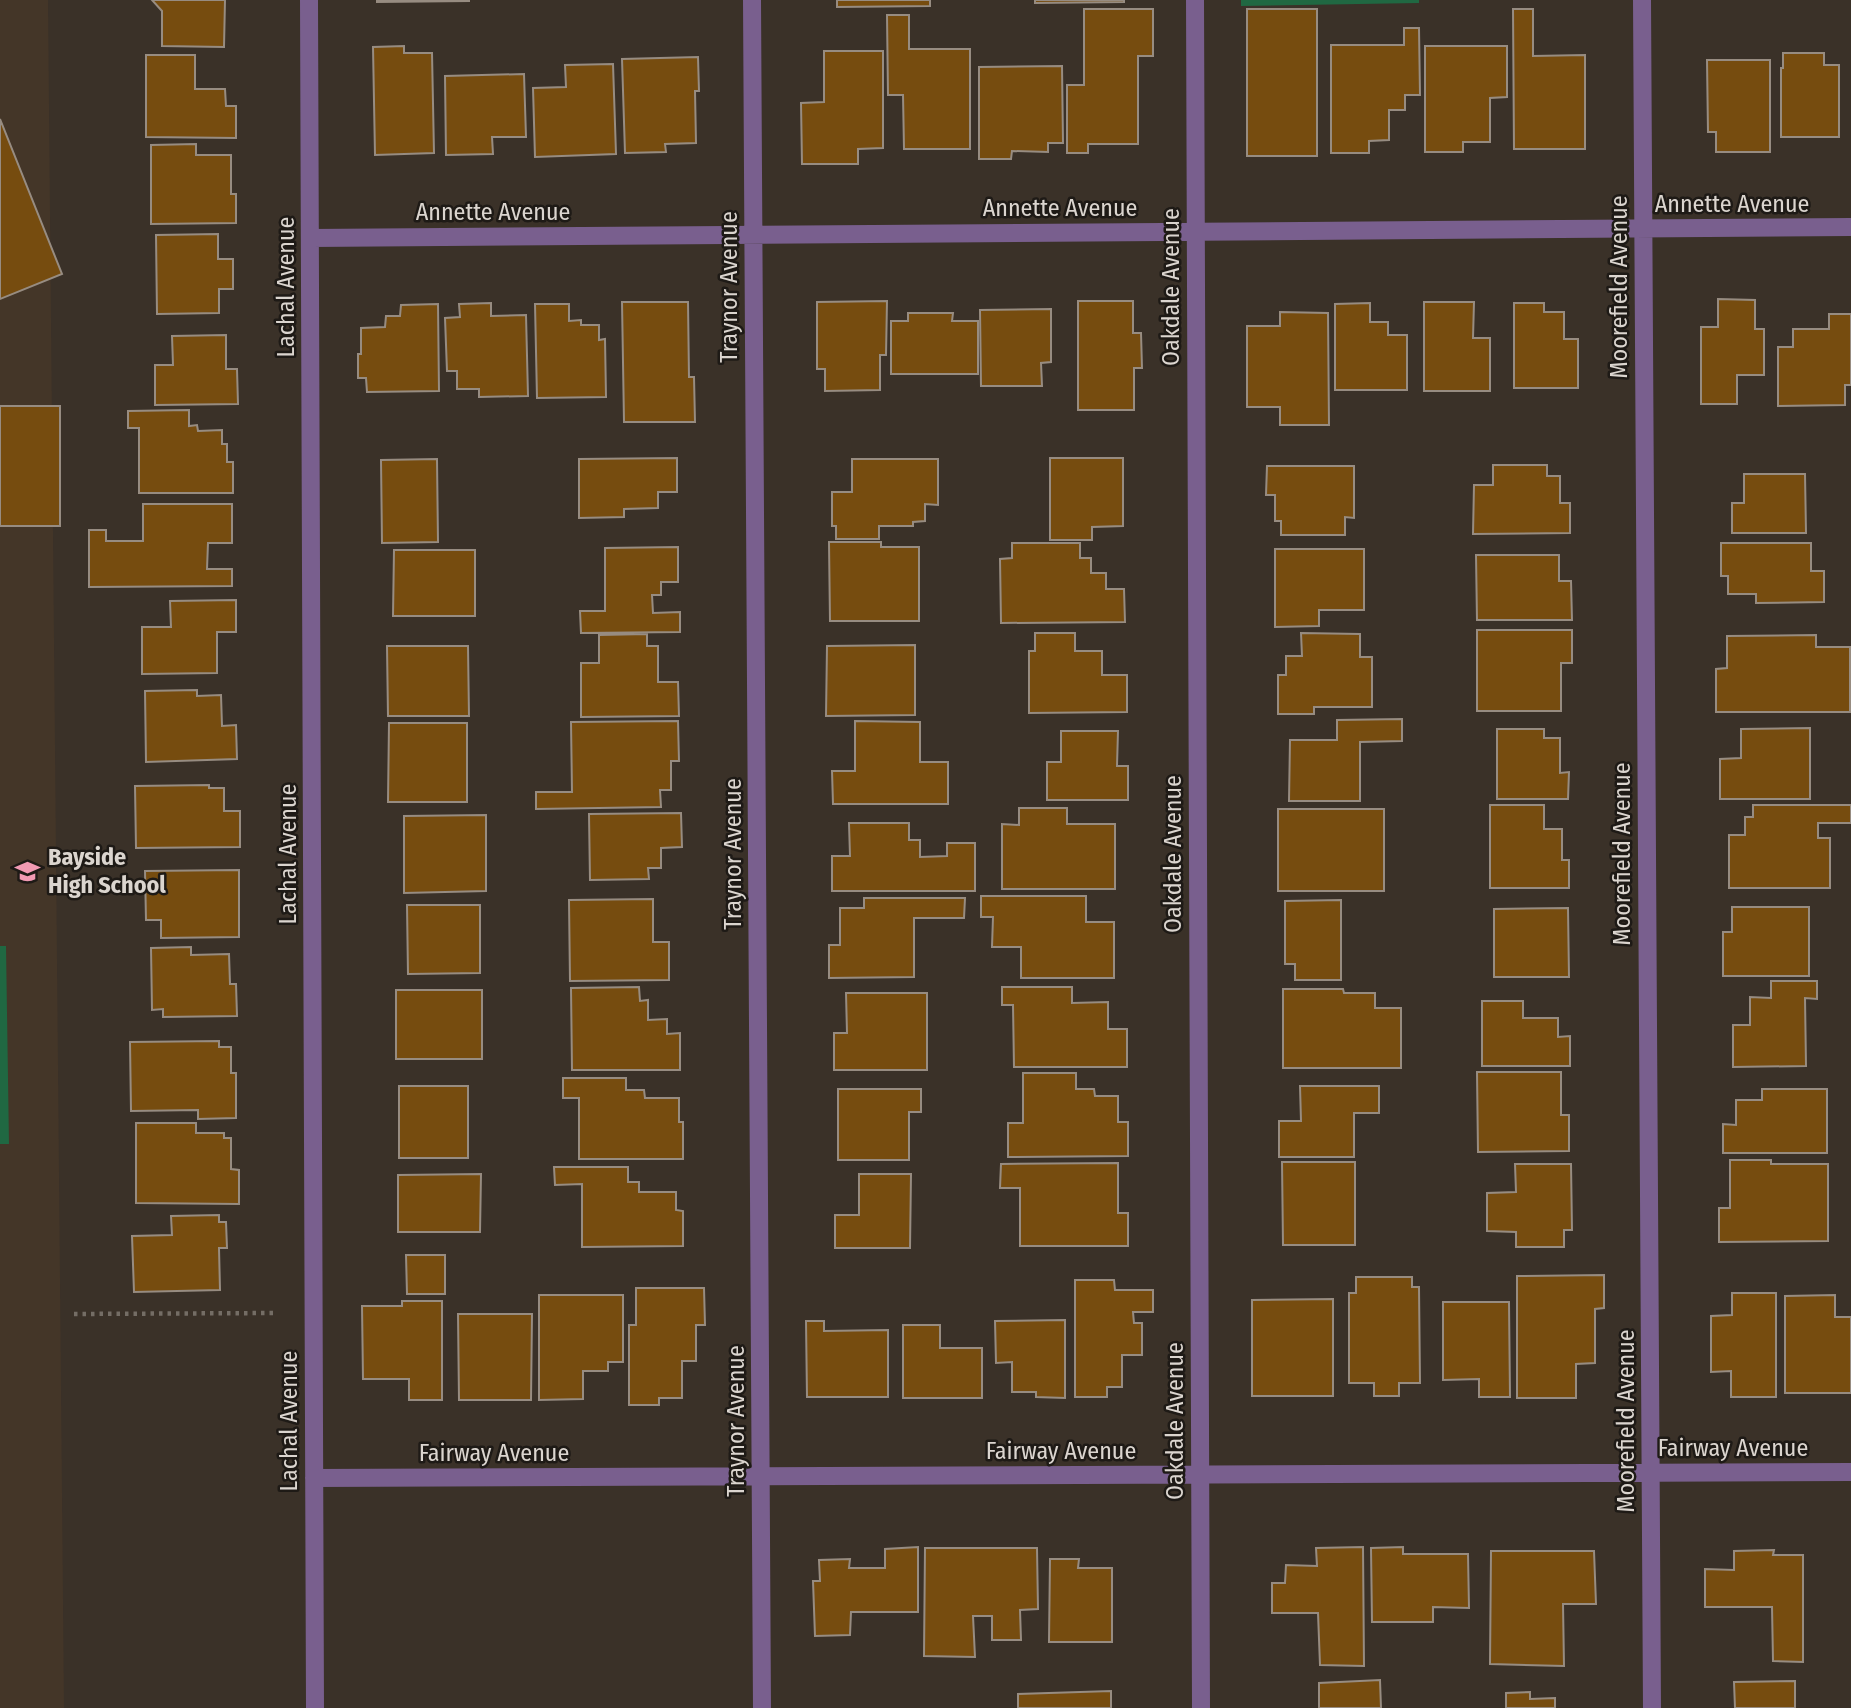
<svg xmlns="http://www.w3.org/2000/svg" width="1851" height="1708" font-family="'Fira Sans Condensed',sans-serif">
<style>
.built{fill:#443628}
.green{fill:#206842}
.building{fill:#764c0f;stroke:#978c81;stroke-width:2}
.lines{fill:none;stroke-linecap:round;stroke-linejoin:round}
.path{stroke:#746d65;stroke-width:4.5;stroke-dasharray:3.5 5;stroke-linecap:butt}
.minor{stroke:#795f8e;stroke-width:18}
.labels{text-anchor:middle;stroke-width:5;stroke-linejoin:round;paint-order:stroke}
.street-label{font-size:24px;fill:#dbd5cf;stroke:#1e1a16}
.poi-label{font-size:24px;font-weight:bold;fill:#dbd5cf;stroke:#1e1a16;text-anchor:start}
</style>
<rect width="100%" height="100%" fill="#3a3128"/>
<path class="built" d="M0 0H48L64 1708H0Z"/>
<path class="green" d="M1241 0H1419V3L1241 6Z
M0 946H6L9 1144H0Z"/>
<path class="building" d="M152 0H225L224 47 162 46V11Z
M377 0H469V1L377 2Z
M837 0H930V6L837 7Z
M1035 0H1124V2L1035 3Z
M1084 9H1153V56H1138V144H1088V153H1067V85H1084Z
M1247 9H1317V156H1247Z
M1513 9H1533V56L1585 55V149H1514Z
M887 15H909V49H970V149H904L903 95H888Z
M1404 28H1419L1420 95H1405V110H1389V140L1369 141V153H1331V45H1404Z
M404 46V53H432L434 153 375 155 373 47Z
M1425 46H1507V97L1490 98V142H1463V152H1425Z
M824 51H883V148L858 149V164H802L801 103 824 102Z
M1783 53H1824V65H1839V137H1781V68H1783Z
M146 55H195V89H225L226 106H236V138L146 137Z
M698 57 699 91H695L696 143 665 144 666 152 625 153 622 59Z
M1707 60H1770V152H1716V132H1708Z
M613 64 616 154 535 157 533 88 566 87 565 65Z
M1062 66 1063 143H1048V152L1012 151 1011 159H979V67Z
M524 74 526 137H492L493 154 446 155 445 76Z
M0 119 62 274 0 299Z
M196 144V155H231V194H236V223L151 224V145Z
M218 234V259H233V289H219V313L157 314 156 235Z
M1718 299 1755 300V329H1764V375H1737V404H1701V327H1718Z
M887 301 886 355H880V390L825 391V369H817V302Z
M1078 301H1133V333H1141L1142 368H1134V410H1078Z
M622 302H688L689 377H694L695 422H624Z
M1424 302H1474L1473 338H1490V391H1424Z
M491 303V316L526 315 528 396 479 397V389H457V371H447L445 318 460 317 459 304Z
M1370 303V322H1388V335H1407V390H1335V304Z
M1514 303H1544V312H1564V339H1578V388H1514Z
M438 304 439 391 367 392 366 378H358V354H361V328L385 327 386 316H400L401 305Z
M535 304H569V321L581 320V325H599V340L605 339 606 397 537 398Z
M1051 309V362L1041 363 1042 386H981L980 310Z
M1280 312 1328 313 1329 425H1280V407H1247V326H1280Z
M908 313H953L952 321H978V374H891V321H908Z
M1829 314H1851V385H1845V405L1778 406V347H1793V329H1829Z
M226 335V369H237L238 404 155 405V365H173L172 336Z
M0 406H60V526H0Z
M189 410V426L197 425 198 431 222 430V444H227V462H233V493H139V428H128V411Z
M677 458V492H658V508L624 509V517L579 518V459Z
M1050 458H1123V526L1092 527V540H1050Z
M437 459 438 542 382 543 381 460Z
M852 459H938V505L925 504V521L913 522V526H879V539H836V526H832V492H852Z
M1493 465H1547V476H1560V503H1570V533L1473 534 1474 485H1493Z
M1267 466H1354V518L1345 517V535H1281V521H1275V495H1266Z
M1744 474H1805L1806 533H1732V503H1744Z
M143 504H232V543H208L207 569H232V586L89 587V530H106V541H143Z
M829 542H881V547H919V621H830Z
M1012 543H1080V558H1091V573H1106V589H1124L1125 622 1001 623 1000 559 1012 558Z
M1721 543H1811V571H1824V602L1756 603V594H1728V576H1721Z
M678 547V582H661V595H652L653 613 680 612V632L581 633 580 611H605V548Z
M1275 549H1364V610H1319V626L1275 627Z
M394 550H475V616H393Z
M1476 555H1559V581H1571L1572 620H1477Z
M236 600V632H217V673L142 674V627H171L170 601Z
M1477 630H1572V663H1561V711H1477Z
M1035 633H1075V651H1102V675H1127V712L1029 713V651H1035Z
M1301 633 1360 634V657H1372V707H1314V714H1278V675H1286V656H1302Z
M647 634V646H658V682H678L679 716 581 717V663H599V635Z
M1816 635V647H1850V712H1716V669L1727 668V636Z
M915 645V715L826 716 827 646Z
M387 646H468L469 716H388Z
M197 690V696L221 695 222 726 236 725 237 759 146 762 145 691Z
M1402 719V741L1360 742V801H1289L1290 740H1337V720Z
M678 721 679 761H671V790H660L661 807 536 809V792H572L571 722Z
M855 721 920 722V762H948V804H833L832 771H855Z
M389 723H467V802H388Z
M1810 728V799H1720V759L1741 758V729Z
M1497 729H1544V738H1560V773L1569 772 1568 799H1497Z
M1061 731H1118L1117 766H1128V800H1047V762H1061Z
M209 785V788H224V811H240V847L136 848 135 786Z
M1490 805H1544V829H1562V860H1569V888H1490Z
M1753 805H1851V823H1818V838H1830V888H1729V835H1745V817H1753Z
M1019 808H1067V824H1115V889H1002V824L1019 825Z
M1278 809H1384V891H1278Z
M681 813 682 847 661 848V868H648L649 879 590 880 589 814Z
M486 815V891L404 893V816Z
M849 823H909V840H920V857L947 856V843H975V891H832V856H850Z
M239 870V937L161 938V920H146L145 871Z
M981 896H1086V922H1114V978H1021V947H992L993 917H981Z
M864 898H965L964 918H914V977L829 978V945H840V908H864Z
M653 899V942H669V980L570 981 569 900Z
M1341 900V980H1295V964H1285V901Z
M407 905H480V973L408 974Z
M1732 907H1809V976H1723V932H1732Z
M1568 908 1569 977H1494V909Z
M191 947V955L229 954 230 984H236L237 1016 163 1017V1009L152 1010 151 948Z
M1771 981H1817V999L1805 998 1806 1066 1733 1067V1025H1750V997L1771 998Z
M639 987 640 1001 648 1000V1020L667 1019V1034L680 1033V1070H572L571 988Z
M1002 987H1072V1003L1108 1002V1029H1127V1067H1014L1013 1005H1002Z
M1283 989H1343L1344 993H1375V1008H1401V1068H1283Z
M396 990H482V1059H396Z
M846 993H927V1070H834V1033H847Z
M1482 1001H1523V1018H1558V1037L1570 1036V1066H1482Z
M219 1041V1047H231V1073H236V1118L198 1119V1110L131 1111 130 1042Z
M1477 1072H1561V1115H1569V1151L1478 1152Z
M1023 1073H1076V1089H1094L1095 1096H1118V1122H1128V1156L1008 1157V1123H1023Z
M563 1078H626V1090H644L645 1098H679V1122H683V1159H579V1098H563Z
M399 1086H468V1158H399Z
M1300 1086H1379V1113H1354V1157H1279V1121H1301Z
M838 1089H921V1112H909V1160H838Z
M1762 1089H1827V1153H1723V1124L1736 1125V1100H1762Z
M136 1123H196V1133H224V1138H231V1169L239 1170V1204L136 1203Z
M1730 1160H1771V1164H1828V1241L1719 1242V1208H1730Z
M1282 1162H1355V1245H1283Z
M1118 1163V1213H1128V1246H1020V1188H1000L1001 1164Z
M1515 1164H1571L1572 1230H1564V1247H1516V1232L1487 1231V1193L1516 1192Z
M554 1167H628V1182H639V1192H676V1210L683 1211V1246L582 1247V1184L555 1185Z
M481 1174 480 1232H398V1175Z
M859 1174H911L910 1248H835V1215H859Z
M219 1215V1222H226L227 1248H219L220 1290 134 1292 132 1236 172 1235 171 1216Z
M406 1255H445V1294H407Z
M1604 1275V1308L1595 1309V1363L1576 1364V1398H1517V1276Z
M1356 1277H1412V1287H1419L1420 1383H1399V1396H1374V1383H1349V1293H1356Z
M1075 1280H1114L1115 1290H1153V1312H1133L1134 1323H1142V1355H1122V1387H1107V1397H1075Z
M636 1288H704L705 1325H696V1361H682V1398H659V1405H629V1325H636Z
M1732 1293H1776V1397H1731V1371L1711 1372V1316L1732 1315Z
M539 1295H623V1362H608V1371H583V1399L539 1400Z
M1835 1295V1317H1851V1393H1785V1296Z
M1333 1299V1396H1252V1300Z
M402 1301H442V1400H409V1379H363L362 1306H402Z
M1443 1302H1509L1510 1397H1479V1379L1443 1380Z
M458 1314H532L531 1400H459Z
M1065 1320V1398L1036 1397V1392H1012V1362L996 1363 995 1321Z
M806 1321H824V1331L888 1330V1397H807Z
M903 1325H940V1348H982V1398H903Z
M918 1547V1612H851L850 1635 815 1636 813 1581H820L819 1560 850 1559 849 1568H885V1549Z
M1363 1547 1364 1666 1320 1665 1318 1613H1272V1583H1285L1286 1565 1317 1566 1316 1548Z
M1403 1547V1554H1468L1469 1608 1433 1607V1622H1372L1371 1548Z
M925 1548H1037L1038 1609 1020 1610 1021 1640H992V1616H973L975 1657 924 1656Z
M1774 1550 1773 1555H1803V1662L1773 1661 1772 1607H1705V1569L1734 1570V1551Z
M1491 1551H1594L1596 1604H1563L1564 1666 1490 1664Z
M1050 1559H1079L1078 1568H1112V1642H1049Z
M1380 1680 1381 1708H1319V1683Z
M1795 1681V1708H1735L1734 1682Z
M1111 1691V1708H1018V1694Z
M1530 1692V1699L1555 1698V1708H1506V1693Z"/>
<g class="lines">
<path class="path" d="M74 1314 276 1313"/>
<path class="minor" d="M309 0 315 1708
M752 0 762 1708
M1195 0 1201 1708
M1642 0 1652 1708
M311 238 1851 227
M314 1478 1851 1472"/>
</g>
<defs>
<symbol id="school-bare" viewBox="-9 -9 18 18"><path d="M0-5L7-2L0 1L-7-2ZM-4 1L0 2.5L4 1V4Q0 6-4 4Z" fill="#f19ab3" stroke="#1e1a16" stroke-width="2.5" paint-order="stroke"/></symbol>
</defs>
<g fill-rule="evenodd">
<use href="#school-bare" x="10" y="854" width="35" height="35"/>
</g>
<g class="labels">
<g class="street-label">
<text x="1732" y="212">Annette Avenue</text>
<text x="1060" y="216">Annette Avenue</text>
<text x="493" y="220">Annette Avenue</text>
<text transform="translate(286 287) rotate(-90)" y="8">Lachal Avenue</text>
<text transform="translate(729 287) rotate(-90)" y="8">Traynor Avenue</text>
<text transform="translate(1171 287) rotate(-90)" y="8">Oakdale Avenue</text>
<text transform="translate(1619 287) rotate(-90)" y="8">Moorefield Avenue</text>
<text transform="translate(288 854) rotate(-90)" y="8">Lachal Avenue</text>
<text transform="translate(733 854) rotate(-90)" y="8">Traynor Avenue</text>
<text transform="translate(1173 854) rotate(-90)" y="8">Oakdale Avenue</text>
<text transform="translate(1622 854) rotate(-90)" y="8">Moorefield Avenue</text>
<text transform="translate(289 1421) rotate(-90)" y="8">Lachal Avenue</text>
<text transform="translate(736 1421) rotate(-90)" y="8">Traynor Avenue</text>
<text transform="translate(1175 1421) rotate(-90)" y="8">Oakdale Avenue</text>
<text transform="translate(1626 1421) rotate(-90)" y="8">Moorefield Avenue</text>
<text x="1733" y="1456">Fairway Avenue</text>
<text x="1061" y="1459">Fairway Avenue</text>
<text x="494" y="1461">Fairway Avenue</text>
</g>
<g class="poi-label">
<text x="48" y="865">Bayside<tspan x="48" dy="28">High School</tspan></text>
</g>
</g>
</svg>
